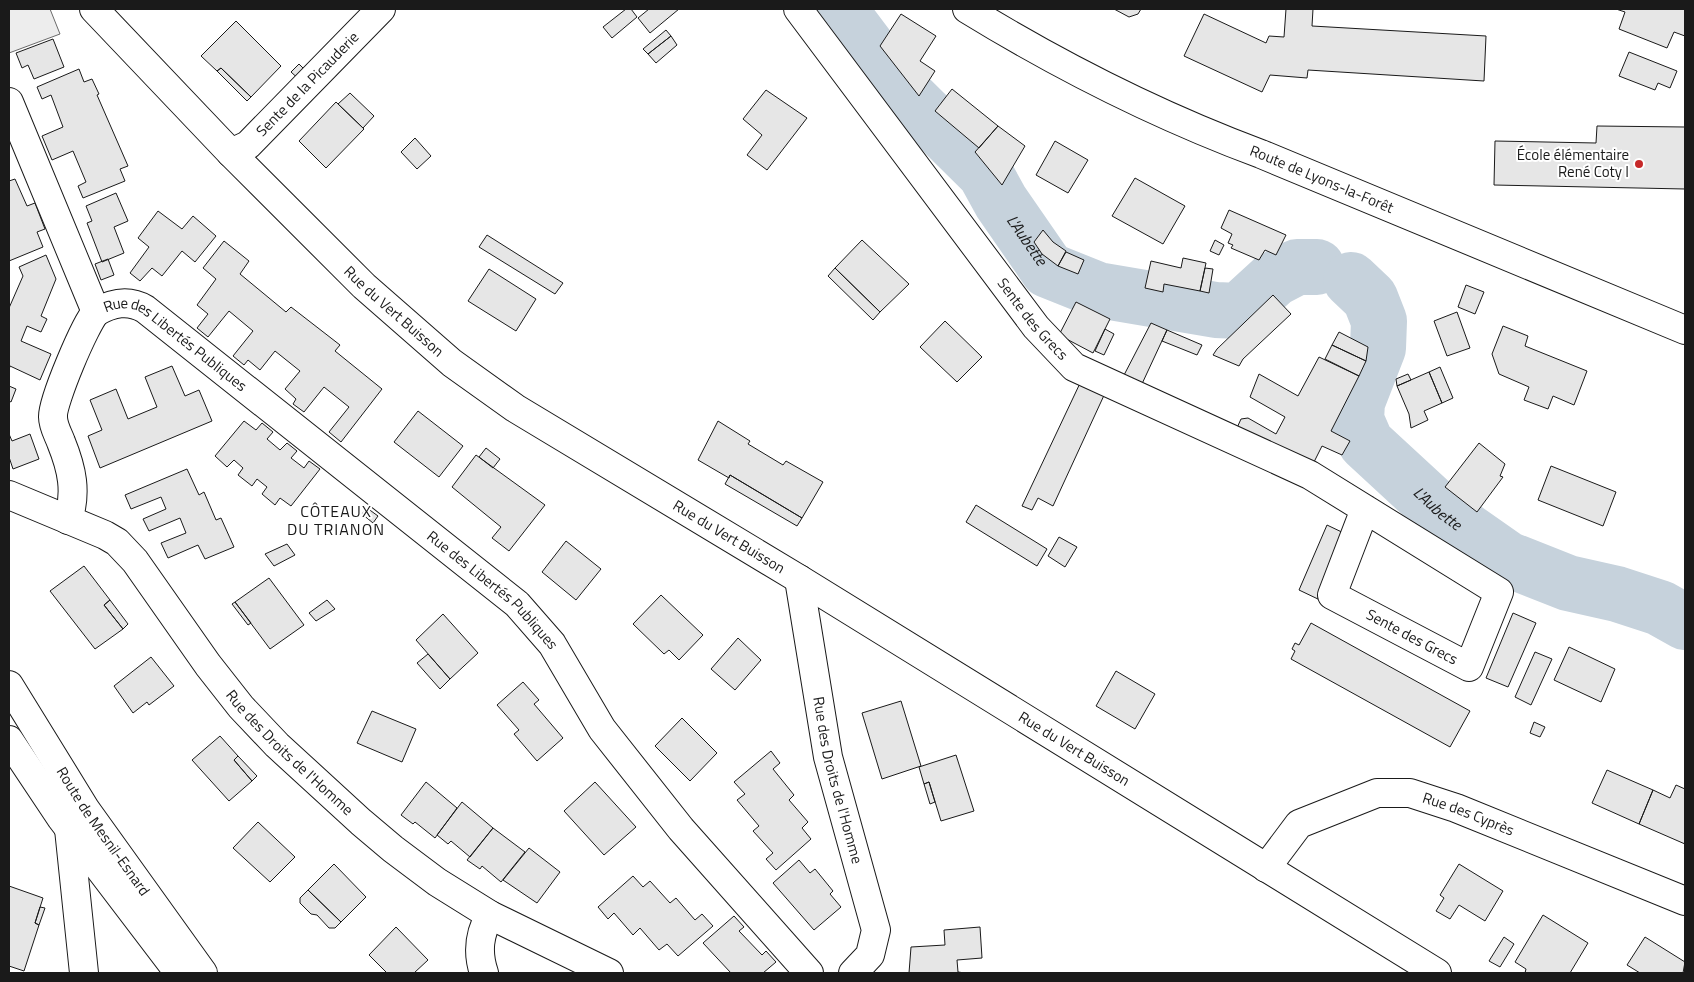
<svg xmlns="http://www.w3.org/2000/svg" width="1694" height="982" font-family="'Titillium Web',sans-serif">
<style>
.parking{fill:#ededed;stroke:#6a6a6a}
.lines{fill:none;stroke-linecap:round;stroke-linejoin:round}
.river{stroke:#c6d2dc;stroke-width:56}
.building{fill:#e6e6e6;stroke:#1a1a1a}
.street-casing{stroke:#1a1a1a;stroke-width:30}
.secondary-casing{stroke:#1a1a1a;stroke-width:30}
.street{stroke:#fff;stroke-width:28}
.secondary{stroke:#fff;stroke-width:28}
.poi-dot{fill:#c62828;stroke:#fff;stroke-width:2}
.labels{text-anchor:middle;stroke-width:4;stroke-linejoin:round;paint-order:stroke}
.street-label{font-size:15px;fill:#1a1a1a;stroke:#fff}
.poi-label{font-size:15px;fill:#1a1a1a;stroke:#fff;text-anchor:end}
.water-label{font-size:16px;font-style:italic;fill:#1a1a1a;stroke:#fff}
.neighbourhood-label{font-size:16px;letter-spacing:1px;fill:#1a1a1a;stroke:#fff}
</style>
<rect width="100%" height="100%" fill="#fff"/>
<path class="parking" d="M9 9H50L60 34 9 53Z"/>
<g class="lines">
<g class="river">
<path id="s1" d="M843 9 844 16 896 85 985 173 1001 202 1048 270 1098 290 1216 310 1239 311 1274 279 1297 267H1317"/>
<path id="s2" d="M1351 280 1370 298 1379 321 1378 348 1357 402 1356 420 1366 443 1443 514 1507 559 1568 583 1617 594 1660 608 1685 622"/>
</g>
</g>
<path class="building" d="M626 9H631L637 17 612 38 603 27Z
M649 9H679L650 33 638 18Z
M1114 9H1141L1138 14 1129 17Z
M1286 9H1313L1312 26 1486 36 1484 81 1308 70 1307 78 1270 75 1262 92 1184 56 1204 14 1266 43 1269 36 1284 37Z
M1616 9H1685V36L1674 32 1667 48 1619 29 1625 12Z
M901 14 936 36 920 61 935 71 919 96 880 46Z
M236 21 281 66 251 97 221 68 217 71 201 56Z
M666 30 671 36 648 54 643 49Z
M671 36 677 45 656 63 648 54Z
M53 39 64 67 34 79 28 65 22 68 16 53Z
M1629 52 1677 71 1670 88 1658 83 1655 90 1619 76Z
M299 64 308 73 301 81 291 72Z
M221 68 251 97 247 101 217 71Z
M79 69 84 82 92 79 99 94 97 95 128 166 120 169 125 181 83 198 78 186 86 182 73 151 52 160 42 136 63 127 51 95 42 99 37 87Z
M952 89 998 126 979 148 935 111Z
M766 90 807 118 767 170 747 155 762 135 743 119Z
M350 93 374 116 363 128 338 104Z
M336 102 364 129 326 168 299 141Z
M998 126 1025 146 1002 185 975 152Z
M1597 126 1685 127V189L1494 185 1495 141 1596 143Z
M415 138 431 156 417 169 401 152Z
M1055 141 1088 160 1068 193 1036 175Z
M1135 178 1185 206 1163 244 1112 216Z
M15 179 27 206 35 203 45 229 37 232 43 247 9 261V181Z
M116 193 128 221 114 227 124 253 102 262 87 223 92 221 86 206Z
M1229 210 1286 235 1276 255 1265 250 1259 260 1231 248 1233 245 1228 243 1232 234 1221 228Z
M158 211 182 229 193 216 216 236 195 262 182 251 162 276 152 268 140 281 130 273 149 247 138 238Z
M1043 230 1053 242 1066 251 1058 266 1042 254 1034 242Z
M487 235 563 283 555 294 479 247Z
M862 240 909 284 880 312 835 268Z
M1215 240 1224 245 1219 255 1210 251Z
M224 241 249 261 240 274 286 312 291 307 340 345 335 351 382 389 341 442 329 432 349 407 324 387 304 412 293 404 296 399 285 389 300 371 275 351 260 370 248 360 244 365 233 356 253 331 229 311 208 337 197 328 208 314 197 305 216 279 203 268Z
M1066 252 1084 260 1078 274 1058 266Z
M46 255 56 279 41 316 47 319 41 332 27 326 21 341 51 354 40 380 10 366 9 370V308L23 276 19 267Z
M1183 258 1206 263 1200 291 1164 284 1163 292 1145 288 1151 261 1181 268Z
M108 259 114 275 101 280 95 264Z
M835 268 880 312 873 320 828 276Z
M1205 268 1213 269 1209 293 1200 291Z
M489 269 536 299 516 331 468 301Z
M1466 285 1484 292 1475 314 1458 307Z
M1273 295 1291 314 1243 359 1239 366 1213 355 1217 349Z
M1076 302 1110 319 1093 353 1059 335Z
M1457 312 1470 348 1447 356 1434 321Z
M945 321 982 357 957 382 920 347Z
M1151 323 1167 330 1141 386 1123 377Z
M1503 326 1528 336 1525 346 1587 371 1574 405 1553 396 1548 409 1524 400 1529 387 1499 374 1492 354Z
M1105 329 1114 334 1104 355 1095 351Z
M1167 330 1202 345 1197 355 1162 341Z
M1339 332 1368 347 1366 361 1332 345Z
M1332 345 1366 361 1359 376 1325 359Z
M1319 357 1359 376 1331 431 1350 441 1342 455 1322 446 1313 464 1236 430 1241 419 1248 418 1276 434 1285 417 1250 397 1259 374 1298 396Z
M172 366 185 396 199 390 212 421 100 468 88 436 102 430 90 400 116 389 128 419 157 407 145 377Z
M1440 367 1453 398 1442 403 1429 372Z
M1429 372 1442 403 1424 411 1428 420 1411 428 1409 414 1397 386Z
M1408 374 1411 380 1397 386 1396 379Z
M1082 379 1106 391 1053 506 1038 498 1032 510 1022 506Z
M9 386 16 389 11 402 9 401Z
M418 411 463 446 439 477 394 442Z
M244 421 256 430 262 423 273 432 267 439 280 450 287 443 297 451 291 458 304 468 309 461 320 469 291 506 280 498 275 505 262 494 267 487 257 479 252 486 238 475 243 468 234 460 227 467 215 456Z
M718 421 750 441 748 444 783 465 786 461 823 482 802 518 730 475 729 478 698 460Z
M9 434 12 441 30 434 39 459 13 469 9 457Z
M1479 443 1505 464 1500 476 1503 477 1477 512 1445 487Z
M486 448 500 459 493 468 479 457Z
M476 455 545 505 509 551 492 538 501 527 452 487Z
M1551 466 1616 492 1603 526 1538 500Z
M187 469 199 495 204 492 216 520 221 518 234 547 205 559 198 545 168 558 161 543 186 533 180 518 149 531 143 519 166 509 161 497 131 509 125 495Z
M730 475 802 518 797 526 725 484Z
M976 505 1047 549 1037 566 966 522Z
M367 508 378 516 373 523 362 514Z
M1327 525 1348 535 1320 600 1299 590Z
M1059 537 1077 547 1065 567 1048 556Z
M566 541 601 569 576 600 542 572Z
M287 544 295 555 274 566 265 554Z
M84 566 110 600 104 605 123 629 95 649 50 591Z
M269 578 304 625 270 649 235 602Z
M661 595 703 635 679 660 669 650 664 654 633 624Z
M110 600 128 624 123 629 104 605Z
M327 600 335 609 316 621 309 613Z
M235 602 251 623 248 625 232 604Z
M1513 613 1536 623 1508 687 1486 678Z
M443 614 478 653 450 679 416 640Z
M1311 623 1470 711 1450 747 1291 659 1295 651 1292 649 1295 643 1299 645Z
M738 638 761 660 735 690 711 669Z
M1569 647 1615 669 1601 702 1554 680Z
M1535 652 1552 659 1531 705 1515 697Z
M428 654 450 679 440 689 417 663Z
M151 657 174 686 149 705 147 702 133 713 114 686Z
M1116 671 1155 694 1135 729 1096 706Z
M523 682 539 700 534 704 563 738 537 761 514 734 519 730 497 705Z
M901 701 921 766 882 779 862 713Z
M372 711 416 729 402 762 357 743Z
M682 718 717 753 690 781 655 746Z
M1534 722 1545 727 1540 737 1530 733Z
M220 736 238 756 234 760 252 781 229 801 192 760Z
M771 751 780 763 773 769 794 795 789 800 808 822 802 828 811 839 776 870 766 859 773 853 753 831 759 826 737 800 745 794 734 782Z
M956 755 974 811 941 821 929 782 924 784 919 767Z
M238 756 257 776 252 781 234 760Z
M1607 770 1653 790 1639 824 1592 803Z
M426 782 457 808 435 838 415 822 413 824 401 815Z
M595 782 636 827 604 855 564 811Z
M929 782 935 802 930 804 924 784Z
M1676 785 1685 789V844L1639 824 1653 790 1670 798Z
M462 802 493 828 470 857 451 841 448 844 437 835Z
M258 822 295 857 270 882 233 848Z
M493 828 525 852 501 882 482 866 480 869 467 860Z
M529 848 560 872 537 903 503 880Z
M799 860 810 873 815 869 833 891 830 894 841 907 814 930 773 883Z
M334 864 366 897 341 922 308 890Z
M1459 864 1503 891 1485 921 1459 905 1450 919 1436 911 1444 898 1440 895Z
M633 876 643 887 650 881 670 903 676 898 695 920 702 914 713 926 678 956 667 944 659 950 640 928 633 935 614 913 608 919 598 907Z
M9 886 43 898 35 923 39 925 24 971 9 966Z
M308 890 341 922 335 928H329L317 915 311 914 300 903V898Z
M40 907 45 908 39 925 35 923Z
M1543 915 1588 943 1570 973H1525L1526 969 1515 962Z
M734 916 744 927 739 931 762 955 766 951 776 962 763 973H731L703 943Z
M396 927 428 960 414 973H387L369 955Z
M980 927 982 958 957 960 958 972 965 973H909L911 947 945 945 944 930Z
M1504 937 1514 944 1500 967 1489 961Z
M1645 937 1685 962 1683 973H1640L1627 965Z"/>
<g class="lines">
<defs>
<g id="street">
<path id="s3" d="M94 9 231 153 364 286 452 363 515 408 799 579 1437 973"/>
<path id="s4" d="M798 9 1036 327 1074 367 1310 475 1499 592 1469 667 1332 595 1365 509"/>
<path d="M9 102 96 312C85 324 52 402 53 417 53 426 58 434 61 442 72 469 77 492 68 520"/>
<path id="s5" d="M231 153 248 145 381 9"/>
<path id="s6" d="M96 312C112 303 128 299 145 309L517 604 552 644 602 729 681 829 809 973"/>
<path id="s7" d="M9 495 105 535 117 542 135 561 208 665 241 707 277 745 361 822 393 849 437 882 490 915 609 973"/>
<path id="s8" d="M799 579 828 757 876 930 870 955 853 973"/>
<path d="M69 829 84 973"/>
<path id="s9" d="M1266 868 1299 824 1377 793H1410L1456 808 1685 901"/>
<path d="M484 973C477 952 479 934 490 915"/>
</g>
<g id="secondary">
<path id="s10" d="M967 9C1060 66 1159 116 1261 154L1685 330"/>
<path id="s11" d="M9 685 86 810 203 973"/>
<path d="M9 740 61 818 179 973"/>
</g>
</defs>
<use href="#street" class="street-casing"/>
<use href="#secondary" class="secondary-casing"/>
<use href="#street" class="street"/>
<use href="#secondary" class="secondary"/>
</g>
<circle class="poi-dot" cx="1639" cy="164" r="5"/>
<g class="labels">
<g class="street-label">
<text dy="5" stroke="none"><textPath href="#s5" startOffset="104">Sente de la Picauderie</textPath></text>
<text dy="5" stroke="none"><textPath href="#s10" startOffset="394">Route de Lyons-la-Forêt</textPath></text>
<text dy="5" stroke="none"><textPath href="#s3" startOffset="426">Rue du Vert Buisson</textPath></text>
<text dy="5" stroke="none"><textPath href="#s4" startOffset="389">Sente des Grecs</textPath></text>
<text dy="5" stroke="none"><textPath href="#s6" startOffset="94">Rue des Libertés Publiques</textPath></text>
<text dy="5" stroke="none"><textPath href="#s3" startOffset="831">Rue du Vert Buisson</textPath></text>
<text dy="5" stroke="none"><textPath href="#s6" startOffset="499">Rue des Libertés Publiques</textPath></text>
<text transform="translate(1412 637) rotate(28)" y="5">Sente des Grecs</text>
<text dy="5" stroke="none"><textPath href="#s3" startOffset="1236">Rue du Vert Buisson</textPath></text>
<text dy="5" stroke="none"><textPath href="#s7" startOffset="391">Rue des Droits de l'Homme</textPath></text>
<text dy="5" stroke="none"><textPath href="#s8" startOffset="205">Rue des Droits de l'Homme</textPath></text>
<text dy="5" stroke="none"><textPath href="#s9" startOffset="234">Rue des Cyprès</textPath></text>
<text dy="5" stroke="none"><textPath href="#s11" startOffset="174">Route de Mesnil-Esnard</textPath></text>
</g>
<g class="poi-label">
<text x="1629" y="160">École élémentaire<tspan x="1629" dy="17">René Coty I</tspan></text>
</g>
<g class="water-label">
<text dy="6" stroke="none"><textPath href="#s1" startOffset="298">L'Aubette</textPath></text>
<text dy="6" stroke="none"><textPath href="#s2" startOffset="276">L'Aubette</textPath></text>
</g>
<g class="neighbourhood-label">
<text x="336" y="517">CÔTEAUX<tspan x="336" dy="18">DU TRIANON</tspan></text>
</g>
</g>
<rect width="1694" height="982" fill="none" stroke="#1a1a1a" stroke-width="20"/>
</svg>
